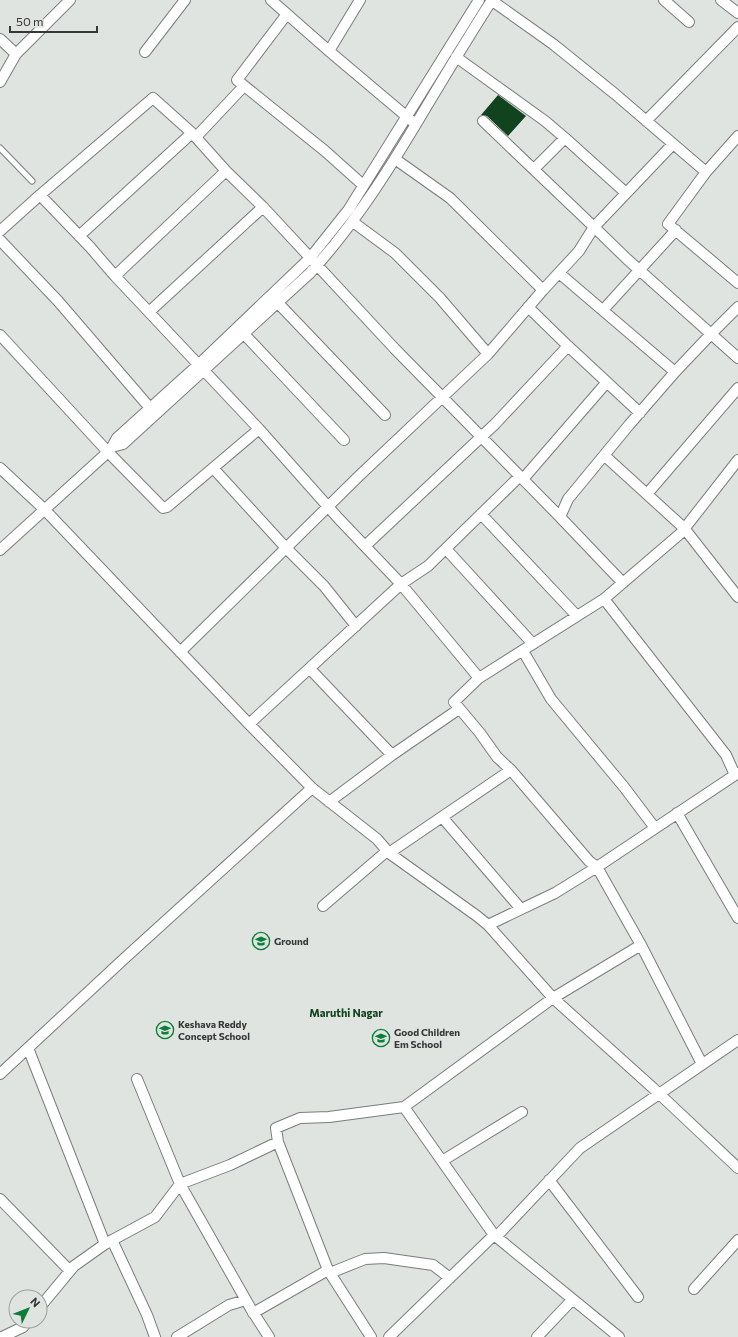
<svg xmlns="http://www.w3.org/2000/svg" width="738" height="1337" font-family="Commissioner,sans-serif">
<style>
.building{fill:#11431f}
.lines{fill:none;stroke-linecap:round;stroke-linejoin:round}
.service-casing{stroke:#7a7d7b;stroke-width:7}
.minor-casing{stroke:#7a7d7b;stroke-width:12}
.service{stroke:#fff;stroke-width:5}
.minor{stroke:#fff;stroke-width:10}
.labels{text-anchor:middle;stroke-width:4;stroke-linejoin:round;paint-order:stroke}
.poi-label{font-size:10px;font-weight:bold;fill:#363736;stroke:#e0e4e1;text-anchor:start}
.neighbourhood-label{font-size:11px;font-weight:bold;fill:#11421e;stroke:#e0e4e1}
</style>
<rect width="100%" height="100%" fill="#e0e4e1"/>
<path class="building" d="M498 95 526 116 508 136 487 116 481 115Z"/>
<g class="lines">
<defs>
<path id="service" d="M0 148 32 181"/>
<path id="minor" d="M271 0 329 51 412 121
M491 0 553 44 615 94 706 172 668 224 738 283
M664 0 689 22
M721 0 738 13
M287 14 237 80 325 151 363 185
M0 39 16 54
M329 51 360 0
M145 52 185 0
M456 57 545 121 565 138 626 193
M0 82 16 54 70 0
M483 121 594 227 673 144
M646 121 738 27
M196 137 244 86
M534 169 565 138
M706 172 738 136
M40 195 153 98 192 133 226 171 263 207 395 349 560 517 568 499 629 425 675 372 711 334 738 307
M353 222 395 253 440 298 488 354 543 290 450 198 395 159
M0 231 40 195 90 247 115 276 259 429 339 519 401 584 479 678 604 599 726 755 735 775
M79 236 192 133
M0 240 58 301 150 408
M559 273 675 372
M115 276 226 171
M543 290 579 251 594 227 628 260 738 358
M278 303 385 415
M603 310 676 230
M149 312 263 207
M244 334 344 440
M0 335 108 452 163 508 167 507 259 429
M568 346 640 413
M112 447 123 444 310 273C357 222 393 163 428 104 449 69 470 34 492 0
M605 456 684 528 738 597
M0 468 45 510 249 724 312 788 377 839 389 853 477 916 488 925 553 998 653 1088 738 1168
M523 479 607 382
M647 494 738 388
M481 514 577 616
M560 517 623 583
M365 546 495 424 568 346 528 307
M446 549 533 644
M0 550 108 452 112 447 117 438 198 365 310 258 349 209 479 0
M604 599 681 533 738 460
M356 626 324 586 286 548 360 475 488 354
M523 651 551 699 624 787 655 828
M180 652 286 548 213 468
M310 669 392 755
M249 724 401 584 428 566 520 476
M329 802 392 755 459 709
M677 813 738 918
M442 817 521 909
M389 853 511 770
M323 906 387 851
M488 925 555 893 597 867 738 773
M641 945 702 1064
M28 1048 105 1244
M0 1074 126 957 312 788
M137 1079 180 1184 251 1309 269 1337
M404 1107 494 1235 619 1337
M278 1142 328 1270
M442 1161 522 1112
M549 1180 638 1297
M0 1199 70 1271
M496 1237 580 1148 738 1040
M112 1240 147 1315 155 1337
M330 1273 365 1259 384 1258 433 1265 450 1278
M694 1289 738 1240
M40 1307 74 1266 105 1244 155 1217 180 1184 230 1165 278 1142 276 1128 300 1118 329 1117 404 1107 553 998 641 945 597 867 589 861 511 770 497 757 480 733 454 702 479 678
M253 1313 328 1270 371 1337
M2 1337 23 1327 28 1321
M177 1337 229 1305 246 1300
M389 1337 494 1235
M537 1337 572 1300"/>
</defs>
<use href="#service" class="service-casing"/>
<use href="#minor" class="minor-casing"/>
<use href="#service" class="service"/>
<use href="#minor" class="minor"/>
</g>
<defs>
<symbol id="university-ring" viewBox="-11 -11 22 22"><circle r="9.5" fill="#e0e4e1" stroke="#097f37" stroke-width="1.5"/><path d="M0-5L7-2L0 1L-7-2ZM-4 1L0 2.5L4 1V4Q0 6-4 4Z" fill="#097f37"/></symbol>
<symbol id="school-ring" viewBox="-11 -11 22 22"><circle r="9.5" fill="#e0e4e1" stroke="#097f37" stroke-width="1.5"/><path d="M0-5L7-2L0 1L-7-2ZM-4 1L0 2.5L4 1V4Q0 6-4 4Z" fill="#097f37"/></symbol>
</defs>
<g fill-rule="evenodd">
<use href="#university-ring" x="251" y="931" width="20" height="20"/>
<use href="#school-ring" x="155" y="1020" width="20" height="20"/>
<use href="#school-ring" x="371" y="1028" width="20" height="20"/>
</g>
<g class="labels">
<g class="poi-label">
<text x="274" y="945">Ground</text>
<text x="178" y="1028">Keshava Reddy<tspan x="178" dy="12">Concept School</tspan></text>
<text x="394" y="1036">Good Children<tspan x="394" dy="12">Em School</tspan></text>
</g>
<g class="neighbourhood-label">
<text x="346" y="1017">Maruthi Nagar</text>
</g>
</g>
<g transform="translate(28 1309) rotate(47)"><circle r="19" fill="#e0e4e1" stroke="#9c9f9d"/>
<path d="M0-3L7 15L0 10L-7 15Z" fill="#097f37"/>
<text y="-6" font-size="11" font-weight="bold" text-anchor="middle" fill="#363736">N</text>
</g>
<path d="M10 26v6h87v-6" fill="none" stroke="#363736" stroke-width="2"/>
<text x="16" y="26" font-size="12" fill="#363736" stroke="#e0e4e1" stroke-width="3" paint-order="stroke">50 m</text>
</svg>
